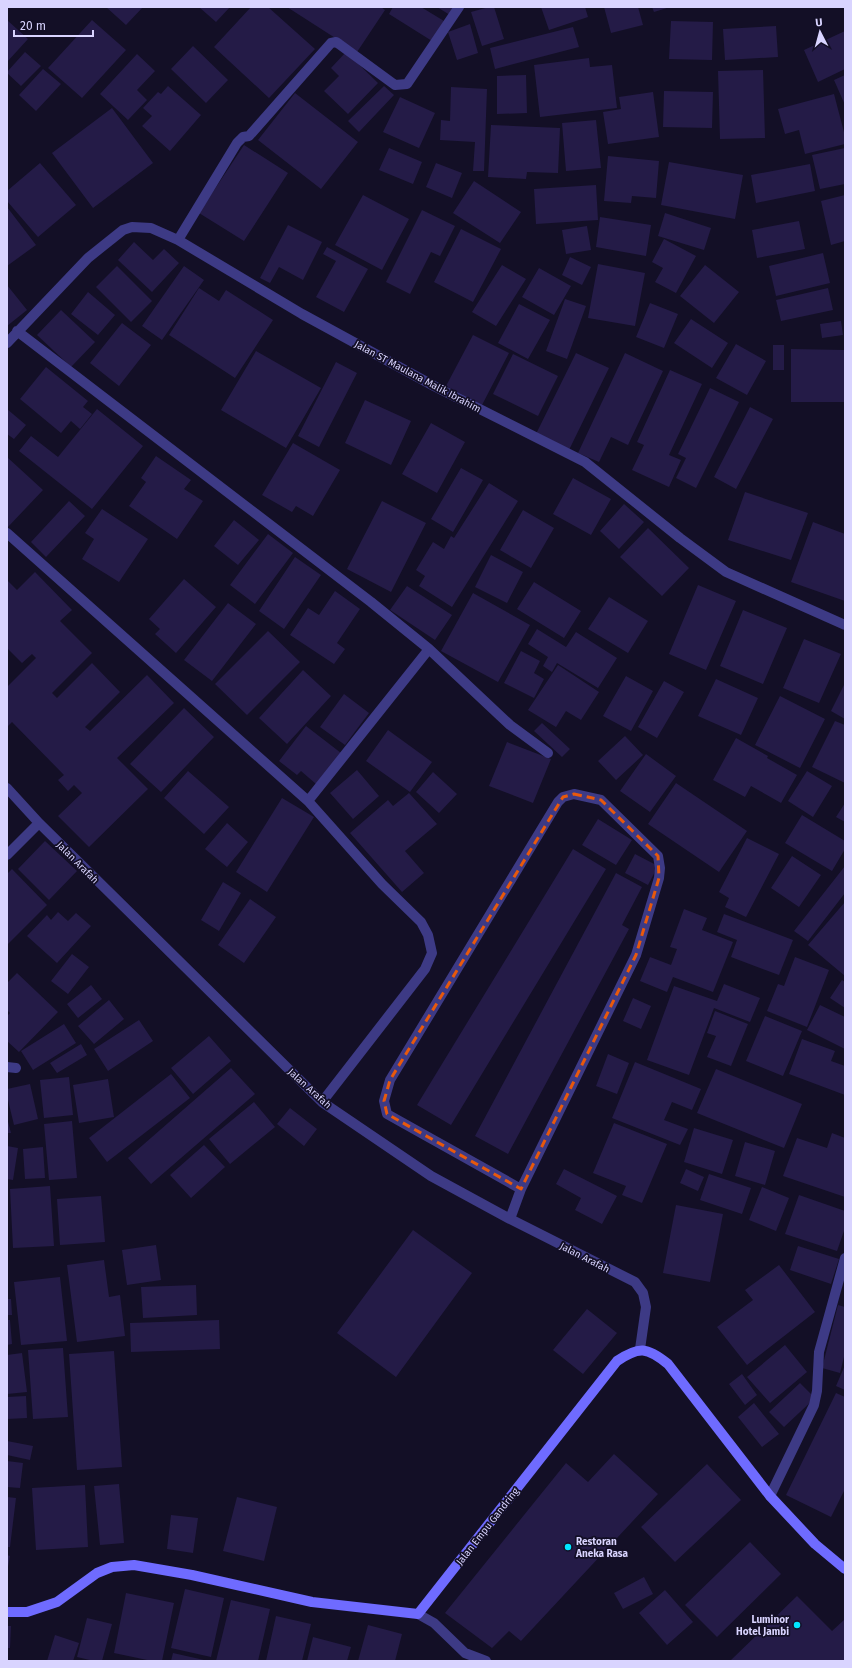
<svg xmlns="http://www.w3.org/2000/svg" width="852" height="1668" font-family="'Fira Sans',sans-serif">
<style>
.building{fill:#241b47}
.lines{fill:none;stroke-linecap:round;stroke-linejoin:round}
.street{stroke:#3d3a85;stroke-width:10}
.secondary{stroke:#6f6bff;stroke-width:10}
.marked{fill:none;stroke:#e8590c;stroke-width:3;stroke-dasharray:8 5;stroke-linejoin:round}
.poi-dot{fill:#00e5ff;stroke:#130f26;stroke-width:1.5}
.labels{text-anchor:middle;stroke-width:3.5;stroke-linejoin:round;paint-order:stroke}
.street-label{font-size:10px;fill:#d9d4ff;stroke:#130f26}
.poi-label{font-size:10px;font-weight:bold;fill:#d9d4ff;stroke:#130f26;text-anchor:start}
</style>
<rect width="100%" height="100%" fill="#130f26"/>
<path class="building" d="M106 7H143L126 25Z
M199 7H230L216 22Z
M251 7H268L315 49 269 98 214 47Z
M287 7H381L385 10 357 52Z
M393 7H421L444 21 432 41 389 14Z
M437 7H456L450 15Z
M489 7H494L504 39 482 46 471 12Z
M541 7H585L588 17 549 30Z
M604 7H638L643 25 611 33Z
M652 7H670L654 12Z
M7 20 28 39 7 62Z
M92 20 126 50 82 98 48 68Z
M671 21 713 22 712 60 669 59Z
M470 24 478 53 457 60 448 32Z
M776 26 778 57 725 60 723 29Z
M573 27 579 47 495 69 490 48Z
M845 31V69L818 82 804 50Z
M193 46 228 80 206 103 171 69Z
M25 52 41 66 21 86 7 73V72Z
M346 52 378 83 348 114 324 91 339 76 331 68Z
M137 54 155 71 137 90 147 100 128 120 100 94Z
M589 58 590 67 612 65 617 108 540 117 534 65Z
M43 69 61 84 36 111 19 95Z
M763 70 765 138 720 139 718 71Z
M526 75 527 113 497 114V76Z
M845 75V105L834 80Z
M168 86 201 115 170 151 142 126 152 116 143 108 158 92 161 94Z
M384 86 394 95 359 132 348 121Z
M451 87 487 89 484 171H473L475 142 440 140 441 120 450 121Z
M664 91 713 92 712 128 663 127Z
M653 92 659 137 608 144 603 112 621 109 619 97Z
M295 93 358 142 321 189 258 140Z
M834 94 845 136V144L805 154 799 130 785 134 778 109Z
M400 97 435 113 419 148 383 132Z
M112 108 153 163 93 208 52 153Z
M596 120 601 168 566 171 562 123Z
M491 125 560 128 558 173 527 172 526 179 488 177Z
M244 145 288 173 244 241 199 213Z
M389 148 422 162 413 184 379 170Z
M845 148V184L820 189 812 155Z
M608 156 659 161 656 198 632 196 631 203 604 201Z
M669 162 743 175 735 219 661 205Z
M40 163 76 205 38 237 7 201V191Z
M436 163 462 173 452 198 426 187Z
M810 164 815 191 756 203 751 175Z
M474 181 521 212 500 243 453 213Z
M596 185 598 220 536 224 534 189Z
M363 195 409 219 382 270 335 245Z
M845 195V241L831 245 821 201Z
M7 207 36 245 7 266Z
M422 210 455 226 440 256 431 252 410 294 386 282Z
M665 213 711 228 704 250 658 236Z
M600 217 651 225 646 256 596 247Z
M799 221 805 249 757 258 752 230Z
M288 225 322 242 303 280 279 267 270 283 260 278Z
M587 226 591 250 566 254 562 230Z
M461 229 501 249 473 302 434 282Z
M664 239 696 256 676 293 655 282 663 268 652 262Z
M134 242 153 260 164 249 179 263 152 292 118 260Z
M327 247 368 269 344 312 316 297 336 261 323 254Z
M823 253 830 283 776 296 769 266Z
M570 257 591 267 582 285 562 275Z
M598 264 645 273 635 326 588 318Z
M502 265 526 279 496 326 472 312Z
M705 265 739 292 714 323 680 296Z
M117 266 152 301 131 322 96 287Z
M184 266 204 280 162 340 142 326Z
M539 268 571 286 554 315 522 297Z
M7 285 27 310 7 326Z
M199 288 219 301 226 290 273 320 235 378 169 335Z
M828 288 833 310 781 321 776 300Z
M88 292 115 315 98 335 71 314Z
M565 299 586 306 567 359 546 351Z
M650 303 678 314 664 348 636 337Z
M519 304 550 320 528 359 498 343Z
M61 310 95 342 71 367 37 335Z
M691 319 728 343 712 368 674 343Z
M841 321 843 335 822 338 820 324Z
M122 323 151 345 119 386 90 363Z
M473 335 509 353 482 405 446 386Z
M736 344 766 361 747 395 716 378Z
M773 345H784V370H773Z
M791 349 845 350V402H791Z
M256 351 321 388 286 448 221 410Z
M576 353 609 368 569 450 536 434Z
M625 353 663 371 628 445 611 437 599 462 578 453Z
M513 354 558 376 538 416 493 394Z
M336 362 357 373 319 447 298 436Z
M46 367 88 401 83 407 92 414 80 429 71 421 61 433 20 399Z
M670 370 702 384 669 455 681 460 669 487 632 470 644 445 637 442Z
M710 388 739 402 696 488 676 478 686 458 678 454Z
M365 400 411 421 391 465 345 443Z
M750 407 773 419 736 489 714 477Z
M7 409 26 425 14 439 7 434Z
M97 409 143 446 92 509 19 451 31 436 58 457Z
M431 423 465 442 437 493 402 474Z
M293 443 340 470 313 516 296 506 292 512 262 495Z
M156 456 191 480 184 489 203 501 177 539 129 506 146 482 141 478Z
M7 457 43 490 7 528Z
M461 468 483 480 453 532 431 519Z
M573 478 611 499 591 535 553 514Z
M489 483 518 501 452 607 419 586 425 576 416 570 433 542 444 549 451 536 454 538Z
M745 492 808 513 791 560 728 540Z
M69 501 85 516 46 557 31 542Z
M382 501 426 523 391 592 347 569Z
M624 504 644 522 619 549 600 531Z
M102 509 148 539 119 582 82 559 94 539 85 533Z
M523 510 554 528 531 568 500 550Z
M234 520 259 540 238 565 214 546Z
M813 522 845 534V601L791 582Z
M648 528 689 568 662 596 620 557Z
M268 534 293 553 255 604 230 585Z
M491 555 523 572 507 603 475 587Z
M295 557 321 575 284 629 259 611Z
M35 572 72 610 60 621 92 653 52 693 57 698 92 663 120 692 85 727 90 731 147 675 174 703 117 758 148 789 89 847 58 816 82 793 74 785 68 791 58 780 64 775 12 722 7 727V687L36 658 32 654 22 663 7 648V580L17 590Z
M184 579 216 607 176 653 155 634 160 629 149 619Z
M534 582 581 611 564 638 517 609Z
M698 585 736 601 706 670 669 654Z
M407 586 452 615 435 640 390 610Z
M335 591 360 609 337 643 345 649 334 664 290 635 308 608 319 615Z
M473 593 530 625 498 682 441 651Z
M609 597 648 621 628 653 588 629Z
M228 603 256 624 212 681 184 660Z
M743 610 787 628 763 684 720 666Z
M537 629 566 647 576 632 617 658 598 688 557 663 552 672 543 666 548 657 528 644Z
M268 631 300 662 247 715 215 684Z
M804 639 841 654 819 703 783 688Z
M521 651 540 661 534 673 544 679 534 698 504 683Z
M558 665 599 692 581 720 566 711 556 727 528 710Z
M303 670 331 696 287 744 259 718Z
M626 676 653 691 631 731 603 716Z
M716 679 758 698 741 735 698 716Z
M664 681 684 692 657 738 638 727Z
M845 683V719L831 711Z
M344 694 369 713 345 745 320 727Z
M780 696 825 719 800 768 755 745Z
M184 708 214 737 161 792 130 764Z
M835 721 845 725V783L812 767Z
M542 723 570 749 562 757 534 731Z
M306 726 341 753 316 784 301 771 297 775 279 761Z
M388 730 432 762 410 792 366 761Z
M625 736 643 755 616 780 598 761Z
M736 738 768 756 767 758 797 775 781 803 751 786 745 797 713 780Z
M507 742 551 759 533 803 489 786Z
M646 754 676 776 650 812 620 791Z
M357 770 379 796 353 819 330 793Z
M188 771 229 807 204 834 164 798Z
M807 771 832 786 813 817 788 801Z
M433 772 457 794 439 813 416 792Z
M676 783 747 831 719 872 648 824Z
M409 793 437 824 405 851 424 873 402 892 350 833 388 800 393 806Z
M282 798 314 817 267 892 236 872Z
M845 803V822L836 817Z
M802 815 845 841V849L832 871 785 843Z
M598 819 632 840 616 865 582 845Z
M227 823 248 842 227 867 205 849Z
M747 838 779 854 746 917 725 907 729 898 719 892Z
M45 841 77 871 49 900 18 869Z
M573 849 606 869 451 1125 417 1105Z
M635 854 658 866 648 885 625 873Z
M792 856 821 875 799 907 771 888Z
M845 866V893L808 941 794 931Z
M12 869 47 905 7 945V874Z
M616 873 642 887 622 925 629 929 508 1154 475 1136Z
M223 882 241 893 219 931 201 920Z
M250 899 276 917 244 963 218 945Z
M845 902V976L808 945Z
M684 909 707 918 702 930 733 942 713 992 673 977 667 992 640 981 650 957 671 965 677 949 670 947Z
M58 912 68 921 76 913 91 926 57 963 27 936 47 915 51 920Z
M724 914 793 940 779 975 731 957 737 940 717 932Z
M72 954 89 967 68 994 51 981Z
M795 957 829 970 807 1027 767 1011 778 984 784 986Z
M17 973 58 1012 19 1052 7 1041V1016L10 1013 7 1010V983Z
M842 980 845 982V1008L830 998Z
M724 984 760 998 750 1022 714 1008 689 1075 647 1060 674 986 717 1001Z
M91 985 102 999 78 1018 67 1004Z
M633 998 651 1006 641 1029 623 1021Z
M109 1000 124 1019 94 1044 78 1026Z
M820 1005 845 1017V1049L807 1030Z
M715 1011 748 1024 731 1066 707 1057 716 1036 707 1033Z
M765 1016 802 1031 783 1076 746 1061Z
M139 1020 153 1041 108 1071 94 1049Z
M64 1024 76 1043 33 1070 21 1051Z
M209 1036 231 1061 193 1094 171 1068Z
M802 1039 835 1051 831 1061 845 1066V1095L789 1074Z
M81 1044 87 1055 57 1073 50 1063Z
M608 1054 629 1063 617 1094 596 1086Z
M635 1062 701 1089 692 1110 672 1102 664 1120 688 1129 680 1145 612 1118Z
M231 1068 255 1094 151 1184 128 1158Z
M716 1069 802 1104 784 1148 697 1113Z
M171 1074 190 1098 107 1162 89 1138Z
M69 1077 73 1115 44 1118 40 1080Z
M108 1079 114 1117 79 1123 73 1085Z
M30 1084 38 1119 14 1125 7 1096V1089Z
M254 1102 275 1127 230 1164 209 1139Z
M290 1108 317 1129 304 1146 277 1124Z
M7 1118 11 1133H7Z
M72 1121 77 1178 49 1180 44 1124Z
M614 1123 667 1144 642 1203 622 1195 626 1186 593 1173Z
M694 1128 733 1140 722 1174 684 1162Z
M832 1133 845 1138V1197L783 1176 797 1138 827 1148Z
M745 1142 775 1151 765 1185 735 1176Z
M204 1145 225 1167 191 1198 170 1175Z
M7 1146 18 1148 13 1180 7 1179Z
M43 1147 45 1178 25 1179 23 1149Z
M564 1169 617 1196 602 1224 575 1210 581 1198 556 1184Z
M686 1169 704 1177 698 1191 680 1183Z
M709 1174 751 1188 742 1214 700 1200Z
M50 1186 54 1246 13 1248 10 1189Z
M762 1187 789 1198 776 1231 749 1220Z
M799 1195 845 1211V1228L837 1251 785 1234Z
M101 1196 105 1242 60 1245 57 1199Z
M676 1205 723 1214 710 1282 663 1273Z
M413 1230 472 1273 396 1377 337 1333Z
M156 1245 161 1280 127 1285 122 1250Z
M798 1246 839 1259 831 1284 790 1270Z
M104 1260 109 1297 120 1295 125 1336 77 1342 67 1265Z
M779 1265 815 1312 747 1365 717 1327 753 1300 745 1290Z
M60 1277 67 1341 21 1345 14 1282Z
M196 1285 197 1315 143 1318 141 1287Z
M7 1299H11L12 1315H7Z
M838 1305 845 1307V1353L840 1373 822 1368Z
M587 1309 617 1333 583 1374 553 1350Z
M7 1320H10L12 1344 7 1345Z
M219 1320 220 1349 131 1352 130 1323Z
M785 1345 807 1372 770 1403 747 1377Z
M63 1348 68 1417 33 1419 28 1350Z
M114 1351 122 1467 77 1470 69 1354Z
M22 1353 27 1392 7 1394V1355Z
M845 1365V1390L836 1386Z
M742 1374 757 1395 745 1405 729 1384Z
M800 1383 815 1398 784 1427 769 1412Z
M836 1393 845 1397V1489L831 1517 786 1495Z
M26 1396 27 1418 7 1419V1397Z
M754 1403 779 1434 762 1447 738 1417Z
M7 1441 33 1446 30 1460 7 1455Z
M614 1454 658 1494 521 1641 509 1631 492 1648 445 1613 566 1463 588 1482Z
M7 1461 23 1463 20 1488 7 1487Z
M707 1464 741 1500 675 1562 641 1527Z
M119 1484 124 1543 100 1545 94 1486Z
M85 1485 88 1547 36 1550 32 1488Z
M7 1497 16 1498 10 1547H7Z
M237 1497 277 1507 264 1561 223 1551Z
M171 1515 198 1518 193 1553 167 1549Z
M750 1542 781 1574 717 1637 685 1605Z
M7 1555 10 1556 8 1567H7Z
M644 1577 653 1594 623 1609 614 1593Z
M185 1589 224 1598 211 1657 171 1648Z
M665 1590 693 1622 667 1645 639 1613Z
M126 1593 174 1603 162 1661H152L114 1653Z
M797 1596 832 1631 845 1619V1661H730Z
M231 1600 270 1609 258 1661H216Z
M276 1616 311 1624 302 1661H266Z
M87 1618 112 1624 102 1661H94L77 1657Z
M368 1625 402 1634 395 1661H358Z
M7 1626H11L10 1648H7Z
M55 1635 79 1643 73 1661H47Z
M313 1637 351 1647 347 1661H307Z
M173 1653 204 1660V1661H171Z"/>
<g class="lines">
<path class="street" d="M178 240 237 143 243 137 249 136 331 43 336 42 339 44 395 85 407 84 459 7
M17 331 371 602 429 649 510 725 548 753
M7 343 88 258 123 230 132 227 151 228 178 240 302 314 434 386 585 462 680 538 726 572 845 625
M7 533 308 801 382 884 421 922 428 935 432 953 425 969 322 1102
M7 788 39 823 322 1102 431 1176 510 1219 635 1282 643 1293 646 1307 640 1349
M308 801 429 649
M7 855 39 823
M7 1067 16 1068
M510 1219 521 1189 636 955 659 878 660 868 658 856 601 800 574 794 563 797 558 802 390 1080 384 1101 387 1114 521 1189
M770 1496 814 1405 817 1391 819 1352 845 1258
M418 1614 434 1623 465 1653 486 1661"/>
<path class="secondary" d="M7 1612H27L57 1602 97 1573 112 1567 134 1565 192 1575 312 1602 418 1614 617 1361C639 1346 647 1347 668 1364L770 1496 815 1544 845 1569"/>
</g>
<path class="marked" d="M574 794 601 800 658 856 659 878 636 955 521 1189 387 1114 384 1101 390 1080 563 797Z"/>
<g class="poi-dot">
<circle cx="568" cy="1547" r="4"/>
<circle cx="797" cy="1625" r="4"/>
</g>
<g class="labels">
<g class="street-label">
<text transform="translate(418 376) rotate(28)" y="4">Jalan ST Maulana Malik Ibrahim</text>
<text transform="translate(78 862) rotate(45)" y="4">Jalan Arafah</text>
<text transform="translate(310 1088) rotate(42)" y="4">Jalan Arafah</text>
<text transform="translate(585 1257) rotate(27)" y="4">Jalan Arafah</text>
<text transform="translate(487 1526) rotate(-52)" y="4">Jalan Empu Gandring</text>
</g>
<g class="poi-label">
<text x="576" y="1545">Restoran<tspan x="576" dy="12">Aneka Rasa</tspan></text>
<text x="789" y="1623" text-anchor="end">Luminor<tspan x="789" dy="12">Hotel Jambi</tspan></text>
</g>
</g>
<rect width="852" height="1668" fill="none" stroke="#d9d4ff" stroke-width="16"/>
<g transform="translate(820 32) rotate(354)" stroke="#130f26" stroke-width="3" paint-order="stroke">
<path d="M0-3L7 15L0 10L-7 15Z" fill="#d9d4ff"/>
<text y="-6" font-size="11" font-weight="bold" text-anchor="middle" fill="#d9d4ff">U</text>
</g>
<path d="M14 30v6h79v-6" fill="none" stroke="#d9d4ff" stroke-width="2"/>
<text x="20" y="30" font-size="12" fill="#d9d4ff" stroke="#130f26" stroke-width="3" paint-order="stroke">20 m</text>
</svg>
